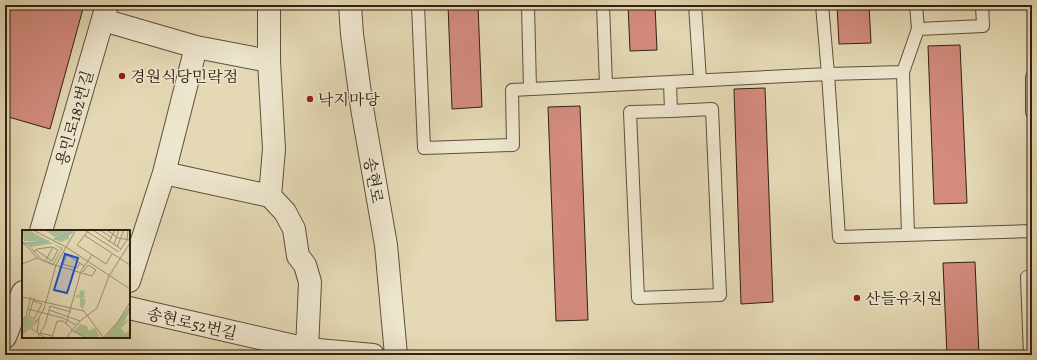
<svg xmlns="http://www.w3.org/2000/svg" width="1037" height="360" font-family="Alegreya,'Noto Serif KR',serif">
<style>
.building{fill:#d38b7e;stroke:#312113}
.lines{fill:none;stroke-linecap:round;stroke-linejoin:round}
.service-casing{stroke:#5e4f3b;stroke-width:14}
.minor-casing{stroke:#5e4f3b;stroke-width:24}
.service{stroke:#ede6ce;stroke-width:12}
.minor{stroke:#ede6ce;stroke-width:22}
.poi-dot{fill:#8f2418;stroke:#ede6ce;stroke-width:1.5}
.labels{text-anchor:middle;stroke-width:3;stroke-linejoin:round;paint-order:stroke}
.poi-label{font-size:16px;fill:#312113;stroke:#ede6ce;text-anchor:start}
.street-label{font-size:16px;fill:#312113;stroke:#ede6ce}
.inset-river{fill:none;stroke:#97b9b5;stroke-width:2}
.inset-road{fill:none;stroke:#9c8f74;stroke-width:1}
.view{fill:#1d4ed8;fill-opacity:0.15;stroke:#1d4ed8;stroke-width:2}
.inset-edge{fill:none;stroke:#312113;stroke-width:2}
</style>
<rect width="100%" height="100%" fill="#e4d9b4"/>
<filter id="stains"><feTurbulence type="fractalNoise" baseFrequency=".005" numOctaves="4"/><feColorMatrix values="0 0 0 0 .2 0 0 0 0 .09 0 0 0 0 .02 0 0 0 .5 -.17"/></filter>
<radialGradient id="worn" r=".72"><stop offset=".6" stop-color="#630" stop-opacity="0"/><stop offset="1" stop-color="#630" stop-opacity=".3"/></radialGradient>
<path class="building" d="M5 5H84L50 129 5 116Z
M448 5H478L482 107 452 109Z
M628 5H655L657 50 630 51Z
M837 5H869L871 43 839 44Z
M960 45 967 203 934 204 928 46Z
M765 88 773 302 741 304 734 89Z
M580 106 588 320 556 321 548 107Z
M975 262 979 355H947L943 263Z"/>
<g class="lines">
<defs>
<path id="service" d="M418 5 424 148 513 145 512 90 828 74 839 237 1032 231
M528 5 530 89
M603 5 606 85
M695 5 700 80
M822 5 828 74 903 72 908 235
M918 29 983 26 982 5
M903 72 918 29 916 5
M1032 77V112
M670 82 671 111 712 109 720 295 638 298 630 112 671 111
M1030 355 1027 277 1032 276"/>
<path id="minor" d="M269 5V61L274 149 270 196 285 212 294 229 298 256 305 265 310 282 307 349
M350 5 352 34 362 108 386 245 396 355
M103 20 196 47 269 61
M164 173 270 196
M41 231 107 5
M129 281 164 173 196 47
M129 308 307 349 373 355
M5 337 23 292"/>
</defs>
<use href="#service" class="service-casing"/>
<use href="#minor" class="minor-casing"/>
<use href="#service" class="service"/>
<use href="#minor" class="minor"/>
</g>
<g class="poi-dot">
<circle cx="122" cy="76" r="4"/>
<circle cx="310" cy="99" r="4"/>
<circle cx="857" cy="298" r="4"/>
</g>
<g class="labels">
<g class="poi-label">
<text x="130" y="82">경원식당민락점</text>
<text x="318" y="105">낙지마당</text>
<text x="865" y="304">산들유치원</text>
</g>
<g class="street-label">
<text transform="translate(74 118) rotate(-74)" y="6">용민로182번길</text>
<text transform="translate(374 180) rotate(80)" y="6">송현로</text>
<text transform="translate(192 323) rotate(13)" y="6">송현로52번길</text>
</g>
</g>
<g transform="translate(22 230)">
<rect width="108" height="108" fill="#e4d9b4"/>
<path d="M0 0H7L25 10 22 11 32 13 9 17 19 28 31 33 39 19 32 14 41 18 32 35 17 28 3 12 15 13 20 11H2ZM22 0H50L47 3V9L39 12 32 9 40 5 33 7ZM58 60 63 61 62 66 65 67H60L64 70 61 80 58 76V68L53 67 51 75 54 65H57ZM108 75V81L102 92 108 89 99 98 104 104 108 99V108H83ZM5 85 13 92 0 103V90ZM58 94 65 96 67 101 73 98 78 106 66 108 52 102Z" fill="#aec091"/>
<path class="inset-river" d="M32 9 51 2M0 14 27 11"/>
<path class="inset-road" d="M11 0 44 17 108 59M67 0 55 15 84 34 90 24M71 0 99 19M78 0 90 8M85 0 96 8 108 10M64 1 97 22M62 5 108 35M0 11 15 28 29 34 70 46 74 40 66 35 61 42M87 12 93 0M92 14 97 0M44 17 54 0M95 17 102 0M98 20 105 10 106 0M11 22 14 20 15 19 30 17 36 20 30 31 14 20M41 22 62 36M24 30 31 17M0 34 15 28M40 34 55 38 58 33M40 36 45 25M0 67 62 81 81 107M12 68 7 85 15 92M11 71 20 74 12 89M6 79 41 88 54 95M27 80 58 91M0 90 4 86 9 67M44 94 59 41 70 25M9 98 23 108M49 100 64 108M15 102 17 88M18 103 31 106M0 104 13 94 22 79 34 35 44 17M15 108 23 95 28 76 49 82M30 108 35 91H41L50 99M44 108 58 91 75 78 87 46 108 13M81 108 96 92 108 72"/>
<path class="view" d="M43 24 56 28 45 63 32 60Z"/>
<rect width="108" height="108" class="inset-edge"/>
</g>
<rect width="1037" height="360" fill="none" stroke="#e4d9b4" stroke-width="20"/>
<rect x="6" y="6" width="1025" height="348" fill="none" stroke="#312113" stroke-width="2"/>
<rect x="10" y="10" width="1017" height="340" fill="none" stroke="#312113"/>
<rect width="100%" height="100%" filter="url(#stains)"/>
<rect width="100%" height="100%" fill="url(#worn)"/>
</svg>
